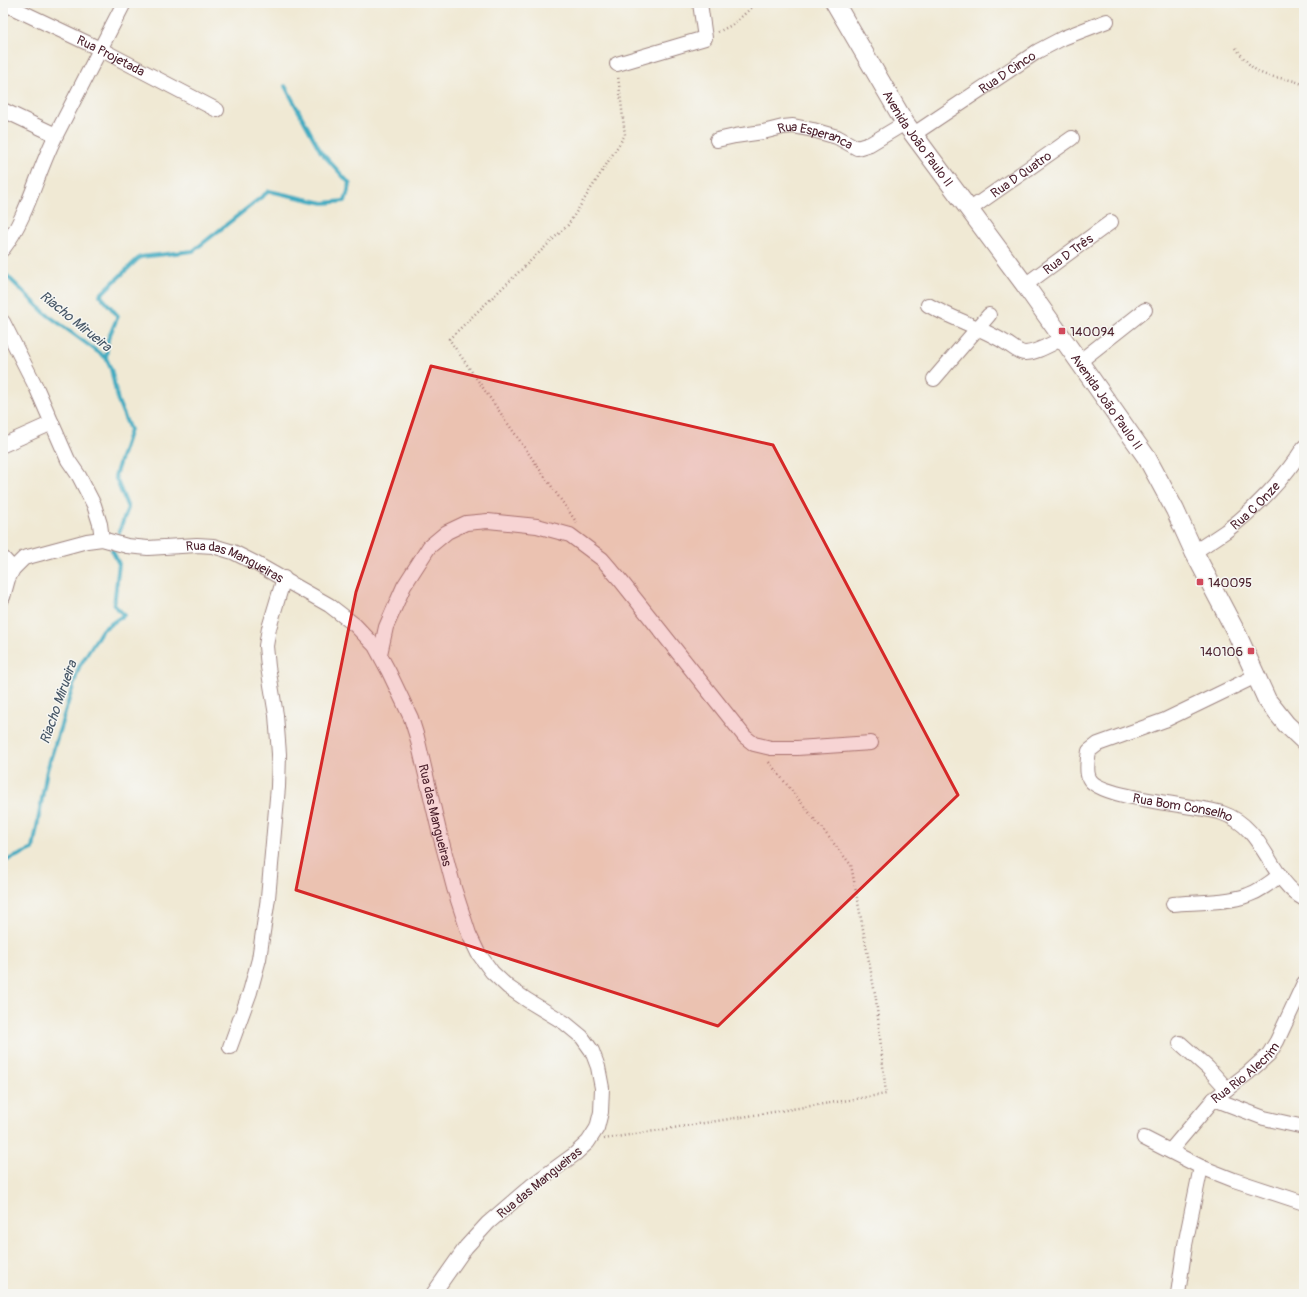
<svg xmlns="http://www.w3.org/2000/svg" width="1307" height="1297" font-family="Pangolin,sans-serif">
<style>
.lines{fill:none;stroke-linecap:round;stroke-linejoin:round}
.stream{stroke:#42abc1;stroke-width:4}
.minor-casing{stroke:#9d8480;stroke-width:16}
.major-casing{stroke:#9d8480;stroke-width:20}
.path{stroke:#9d8480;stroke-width:2.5;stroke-dasharray:1 3;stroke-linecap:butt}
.minor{stroke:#fff;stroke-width:14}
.major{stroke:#fff;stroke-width:18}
.marked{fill:#d62828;fill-opacity:0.2;stroke:#d62828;stroke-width:3;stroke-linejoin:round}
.poi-dot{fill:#d1495b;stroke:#f6f6f2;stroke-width:1.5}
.labels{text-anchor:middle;stroke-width:3;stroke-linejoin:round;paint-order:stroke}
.street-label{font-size:13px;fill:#4a1f2b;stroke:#f6f6f2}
.poi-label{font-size:13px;fill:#4a1f2b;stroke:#f6f6f2;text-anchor:start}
.water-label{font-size:14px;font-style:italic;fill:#475767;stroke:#f6f6f2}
</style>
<rect width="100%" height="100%" fill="#f6f6f2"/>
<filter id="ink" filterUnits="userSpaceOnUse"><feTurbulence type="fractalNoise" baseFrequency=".025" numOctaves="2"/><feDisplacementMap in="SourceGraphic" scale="8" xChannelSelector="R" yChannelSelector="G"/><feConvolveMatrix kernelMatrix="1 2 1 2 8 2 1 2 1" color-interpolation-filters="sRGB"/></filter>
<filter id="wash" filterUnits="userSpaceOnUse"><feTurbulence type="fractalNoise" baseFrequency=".012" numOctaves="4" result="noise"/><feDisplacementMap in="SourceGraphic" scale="16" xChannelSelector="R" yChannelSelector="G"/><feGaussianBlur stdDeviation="0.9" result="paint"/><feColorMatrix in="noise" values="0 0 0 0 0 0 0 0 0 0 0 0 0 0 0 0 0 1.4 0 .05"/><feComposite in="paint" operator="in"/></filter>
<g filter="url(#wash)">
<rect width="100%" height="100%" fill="#f0e9d4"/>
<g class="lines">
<path class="stream" d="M3 272 45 313 106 358 111 369 118 401 130 430 115 476 128 508 119 532
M106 358 108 339 118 316 100 295 140 257 193 251 269 191 324 203 345 201 350 184 321 152 285 86
M3 862 33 849 47 770 79 667 102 630 124 615 114 605 119 564 112 550"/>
</g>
</g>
<g filter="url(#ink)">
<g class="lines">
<defs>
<g id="minor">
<path id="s1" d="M3 3 100 49 217 110"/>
<path d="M617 64 705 38 700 3"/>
<path d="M3 110 56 135 124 3"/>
<path id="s2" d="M914 134 1038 51 1063 38 1107 21"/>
<path id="s3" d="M717 140 735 136 763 132 783 127 793 126 813 130 837 137 857 148 870 144 905 123"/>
<path id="s4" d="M969 210 1072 138"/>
<path d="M3 249C28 216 37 172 56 135"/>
<path id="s5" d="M1025 285 1111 222"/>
<path d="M928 305C953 319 982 328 1006 343 1012 346 1018 353 1025 353 1037 353 1052 343 1062 339"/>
<path d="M3 322 37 389 68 460 79 476 94 505 100 524 102 539"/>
<path d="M1079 362 1145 310"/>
<path d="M934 379 989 315"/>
<path d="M3 445 52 423"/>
<path id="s6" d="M1194 552C1205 545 1216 538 1226 531 1254 510 1285 478 1304 447"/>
<path d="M3 558 13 569"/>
<path id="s7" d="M3 597 8 579 13 569 24 558 87 541 102 539 127 546 148 548 197 545 213 546 233 552 255 563 329 605 355 625 375 646 389 672 411 718 417 737 439 831 454 888 469 934 478 953 492 972 508 987 527 1000 565 1023 582 1037 592 1051 598 1067 602 1088 601 1112 597 1128 588 1142 575 1154 531 1186 488 1223 466 1247 433 1294"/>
<path d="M380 654 386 627 404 586 429 547 447 532 466 523 488 521 537 526 570 535 602 559 621 581 745 737 754 744 771 748H797L871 743"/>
<path id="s8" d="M1256 676 1165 720 1098 744 1089 751C1088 757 1086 772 1089 778 1098 799 1198 805 1222 813 1266 828 1268 879 1304 899"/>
<path d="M1173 904C1195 902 1228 903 1248 895 1260 891 1270 883 1280 875"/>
<path d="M1180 1043 1208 1068 1227 1089"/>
<path d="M230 1047 250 992 259 959 268 898 278 787 279 754 276 715 268 667 266 646 269 628 284 578"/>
<path d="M1214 1099 1264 1118 1304 1127"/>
<path d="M1144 1138 1201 1167 1234 1180 1304 1203"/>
<path id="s9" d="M1170 1151 1214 1099 1248 1073 1269 1054 1277 1041 1304 983"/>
<path d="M1178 1294 1185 1245 1201 1167"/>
</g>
<g id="major">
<path id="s10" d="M835 3 905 123 1025 285 1147 458 1175 510 1194 552 1237 634 1267 700 1286 724 1304 741"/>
</g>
</defs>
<use href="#minor" class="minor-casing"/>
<use href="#major" class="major-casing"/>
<path class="path" d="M718 32 732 25 757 3
M1236 48C1245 60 1254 73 1270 76 1282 79 1293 79 1304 85
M577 523 449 339 568 225 625 135 618 76
M604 1139 886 1094 876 999 851 865 768 761"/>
<use href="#minor" class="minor"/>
<use href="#major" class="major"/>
</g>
</g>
<path class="marked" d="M431 366 773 445 958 795 718 1026 296 890 356 592Z"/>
<g class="poi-dot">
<rect x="1058" y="327" width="8" height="8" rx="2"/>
<rect x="1196" y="578" width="8" height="8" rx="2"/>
<rect x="1247" y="647" width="8" height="8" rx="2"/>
</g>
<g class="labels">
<g class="street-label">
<text dy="5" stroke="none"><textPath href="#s1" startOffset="120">Rua Projetada</textPath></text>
<text dy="5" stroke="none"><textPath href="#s2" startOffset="112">Rua D Cinco</textPath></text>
<text dy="5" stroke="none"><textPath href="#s10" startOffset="159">Avenida João Paulo II</textPath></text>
<text dy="5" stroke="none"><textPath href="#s3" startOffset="101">Rua Esperanca</textPath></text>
<text dy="5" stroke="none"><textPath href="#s4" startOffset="63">Rua D Quatro</textPath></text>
<text dy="5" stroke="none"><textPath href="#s5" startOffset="53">Rua D Três</textPath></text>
<text dy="5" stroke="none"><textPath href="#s10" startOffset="483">Avenida João Paulo II</textPath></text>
<text dy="5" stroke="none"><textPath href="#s6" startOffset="77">Rua C Onze</textPath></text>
<text dy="5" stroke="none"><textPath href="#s7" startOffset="263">Rua das Mangueiras</textPath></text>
<text dy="5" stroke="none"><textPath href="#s8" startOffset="311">Rua Bom Conselho</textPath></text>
<text dy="5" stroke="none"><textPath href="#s7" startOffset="611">Rua das Mangueiras</textPath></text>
<text dy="5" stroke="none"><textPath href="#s9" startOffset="109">Rua Rio Alecrim</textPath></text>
<text transform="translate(539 1182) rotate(-39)" y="5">Rua das Mangueiras</text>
</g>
<g class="poi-label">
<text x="1070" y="336">140094</text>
<text x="1208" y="587">140095</text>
<text x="1243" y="656" text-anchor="end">140106</text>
</g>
<g class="water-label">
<text transform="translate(76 321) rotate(39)" y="5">Riacho Mirueira</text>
<text transform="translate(58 702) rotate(-71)" y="5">Riacho Mirueira</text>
</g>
</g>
<rect width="1307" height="1297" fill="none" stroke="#f6f6f2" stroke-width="16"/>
</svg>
